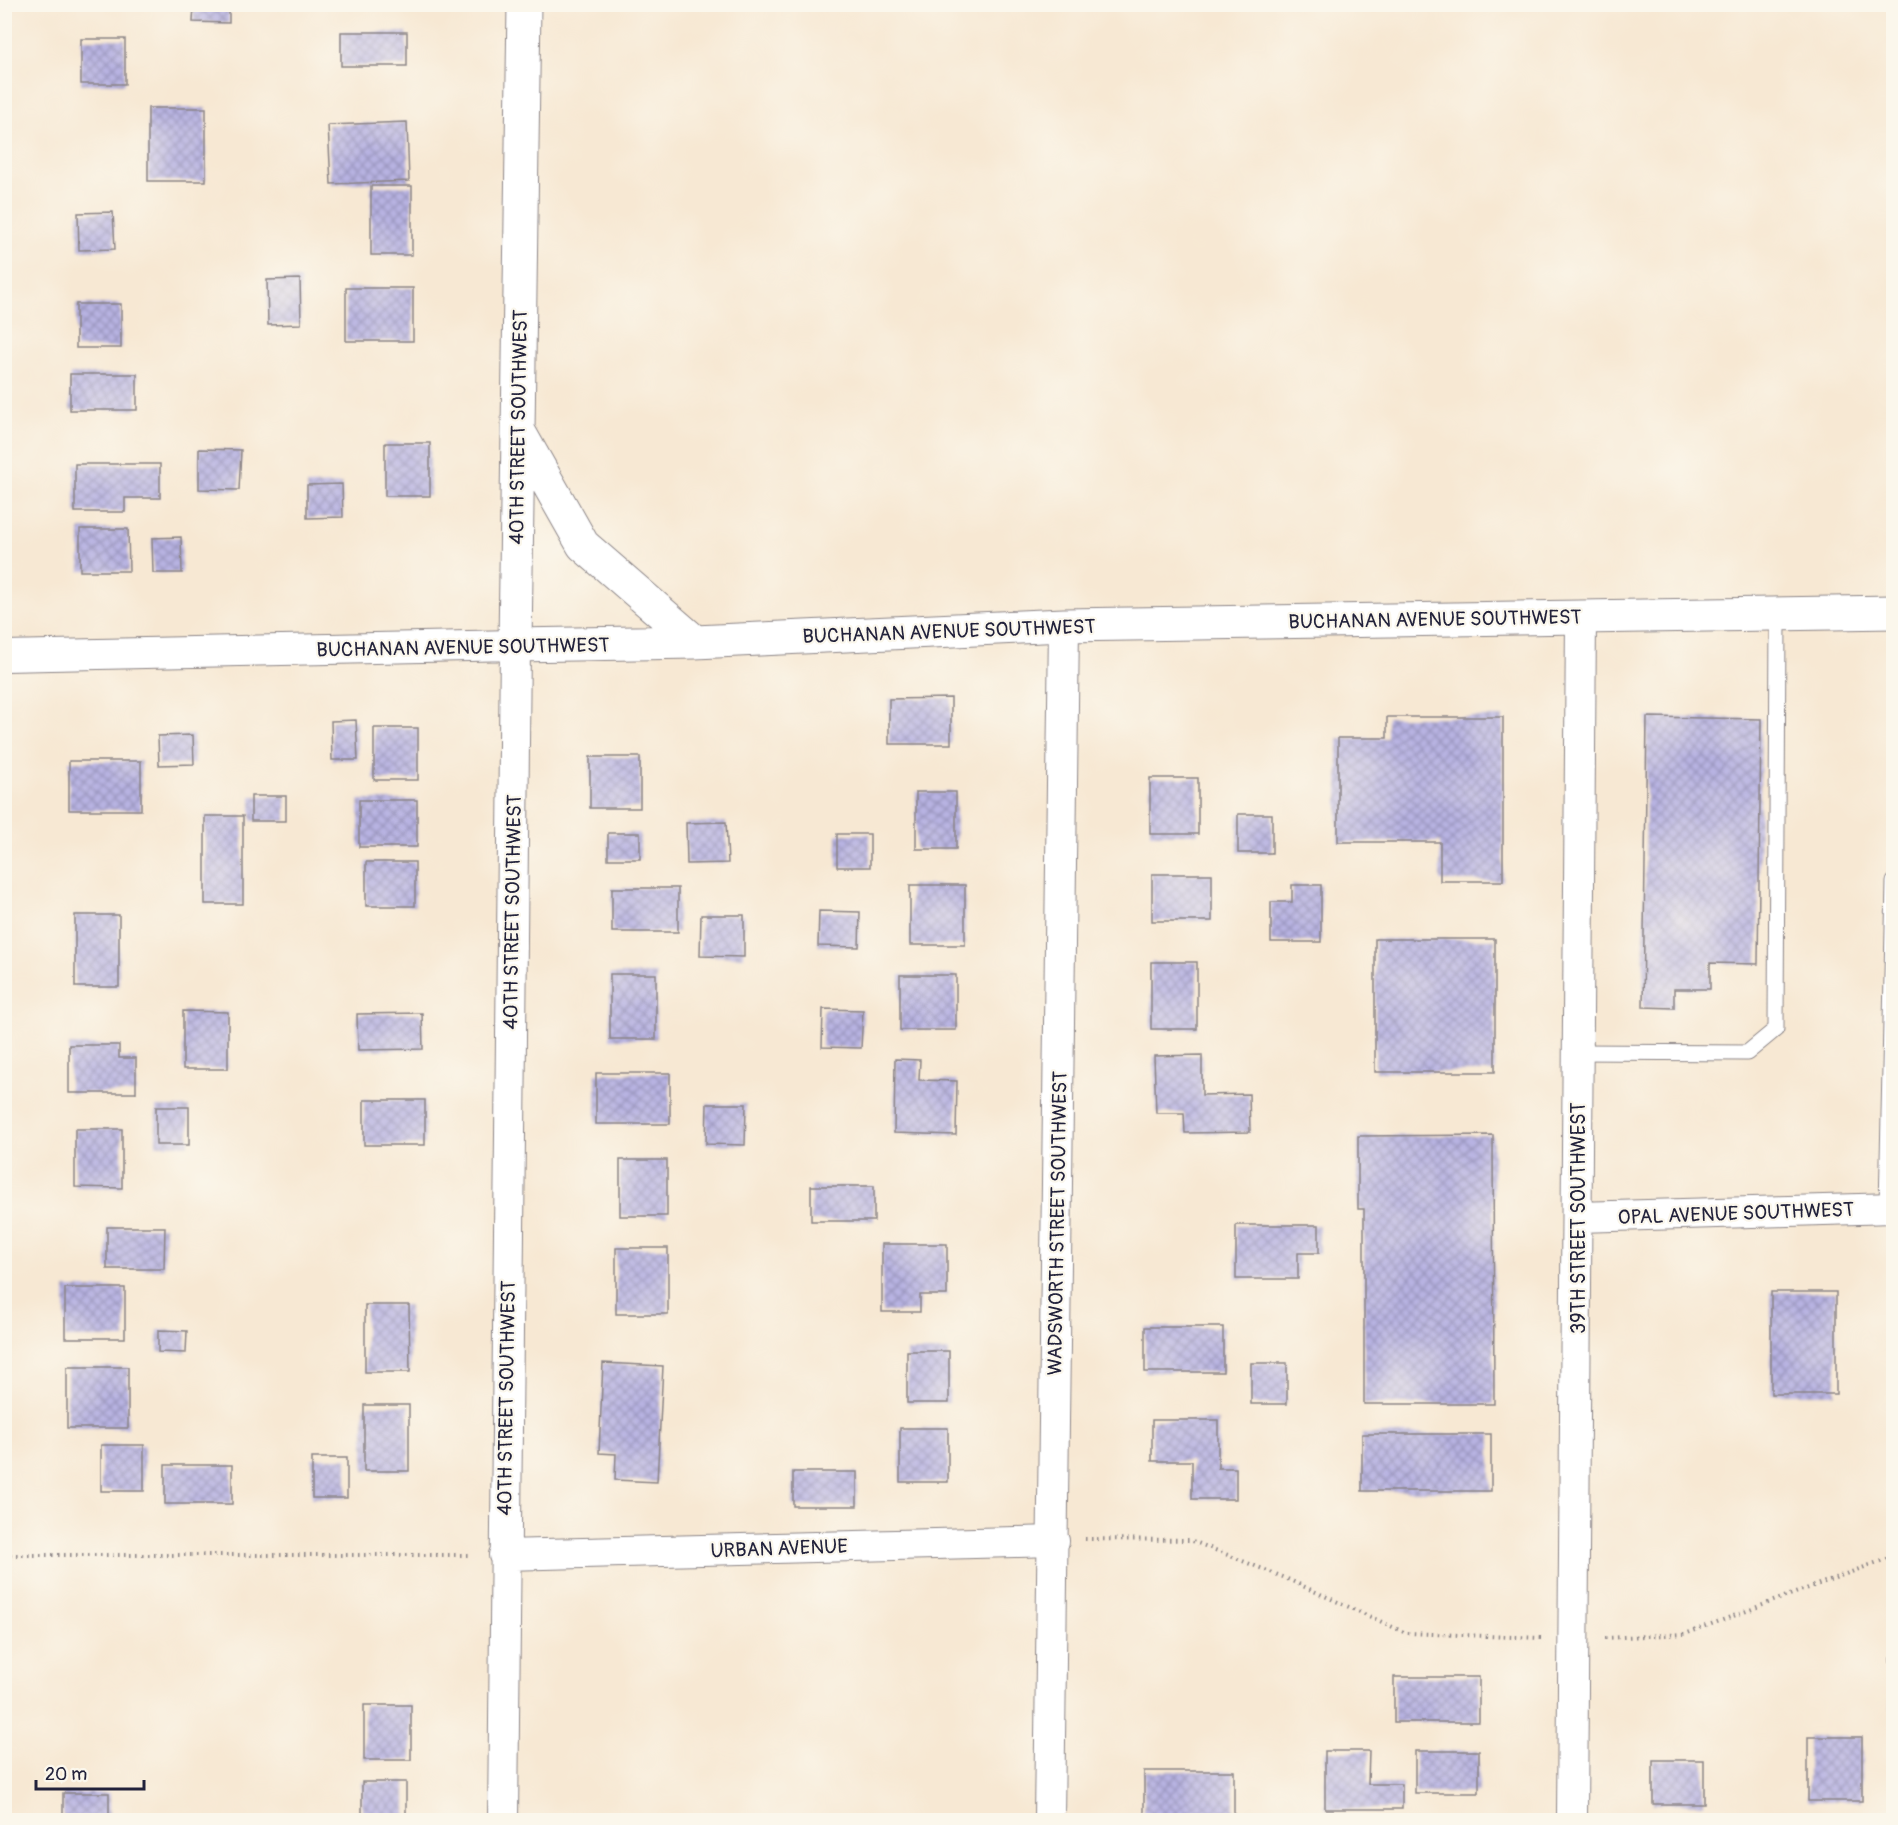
<svg xmlns="http://www.w3.org/2000/svg" width="1898" height="1825" font-family="Pangolin,sans-serif">
<style>
.building{fill:url(#building-cross-hatch)}
.lines{fill:none;stroke-linecap:round;stroke-linejoin:round}
.service-casing{stroke:#8c8587;stroke-width:17}
.minor-casing{stroke:#8c8587;stroke-width:32}
.tertiary-casing{stroke:#8c8587;stroke-width:35}
.path{stroke:#8c8587;stroke-width:4;stroke-dasharray:1.5 4.5;stroke-linecap:butt}
.service{stroke:#fff;stroke-width:15}
.minor{stroke:#fff;stroke-width:30}
.tertiary{stroke:#fff;stroke-width:33}
.labels{text-anchor:middle;stroke-width:4.5;stroke-linejoin:round;paint-order:stroke}
.street-label{font-size:20px;fill:#22223b;stroke:#fbf7ec}
</style>
<defs>
<pattern id="building-cross-hatch" width="8" height="8" patternUnits="userSpaceOnUse" patternTransform="scale(1.5)"><rect width="8" height="8" fill="#b8b3e2"/><path d="M0 0l8 8M0 8l8-8" fill="none" stroke="#9591b8"/></pattern>
</defs>
<rect width="100%" height="100%" fill="#fbf7ec"/>
<filter id="ink" filterUnits="userSpaceOnUse"><feTurbulence type="fractalNoise" baseFrequency=".0167" numOctaves="2"/><feDisplacementMap in="SourceGraphic" scale="12" xChannelSelector="R" yChannelSelector="G"/><feConvolveMatrix kernelMatrix="1 2 1 2 8 2 1 2 1" color-interpolation-filters="sRGB"/></filter>
<filter id="wash" filterUnits="userSpaceOnUse"><feTurbulence type="fractalNoise" baseFrequency=".008" numOctaves="4" result="noise"/><feDisplacementMap in="SourceGraphic" scale="24" xChannelSelector="R" yChannelSelector="G"/><feGaussianBlur stdDeviation="1.35" result="paint"/><feColorMatrix in="noise" values="0 0 0 0 0 0 0 0 0 0 0 0 0 0 0 0 0 1.4 0 .05"/><feComposite in="paint" operator="in"/></filter>
<g filter="url(#wash)">
<rect width="100%" height="100%" fill="#f7e8d3"/>
<g id="blocks">
<path class="building" d="M194 4H229V23L193 22Z
M341 32H407V66H341Z
M81 39H125V84H81Z
M148 108H206V181H148Z
M407 122 409 181 331 184 328 125Z
M371 186H412V255H371Z
M113 212 115 249 79 250 78 213Z
M300 279 301 324 268 325 267 280Z
M346 288H413V341H346Z
M76 304H121V348H76Z
M70 374H137V410H70Z
M385 443H430V496H385Z
M199 449 241 450 239 490 199 489Z
M75 464H160V498H125V512H75Z
M342 484 343 517 307 518V485Z
M80 529H128L129 571H80Z
M181 537 182 573H153L152 538Z
M951 698V744H889V699Z
M1387 717H1503V881H1440V842H1338V738H1387Z
M1647 717 1761 719 1758 964 1710 963V989H1674V1008L1643 1007Z
M356 720 358 760H332L331 721Z
M374 728H418V780H374Z
M193 735 194 764 159 765 158 736Z
M590 757H640V808H590Z
M69 761H141V810H69Z
M1150 778H1198V834H1150Z
M916 792H956V849H916Z
M251 796H286V821H251Z
M359 800H417V847H359Z
M1238 814H1272V853H1238Z
M205 816H243V904H205Z
M726 822 728 863 687 864 686 823Z
M608 833H640V859H608Z
M837 834H870V867H837Z
M366 862H415V906H366Z
M1152 874H1212V921H1152Z
M910 885H965V945H910Z
M1292 885H1321V942H1271V902H1292Z
M612 888H678V932H612Z
M819 911 860 912 859 947 818 946Z
M75 915H119V987H75Z
M701 915H744V957L700 956Z
M1375 939H1495V1072H1375Z
M1151 962H1197V1029H1151Z
M610 974H656V1039H610Z
M900 975H956V1030H900Z
M823 1009 863 1010 861 1048 822 1047Z
M183 1011 228 1012V1069H183Z
M422 1013 423 1049 358 1050 357 1014Z
M69 1045H119V1058H136V1093H69Z
M1202 1055V1095L1249 1094 1250 1132 1185 1133 1184 1113H1156L1154 1056Z
M895 1059 920 1060 919 1080 957 1081 956 1135 894 1133Z
M596 1073H670V1124H596Z
M364 1100H425V1145H364Z
M707 1104H746L745 1145 706 1144Z
M156 1107H189V1145H156Z
M75 1129H122V1188L75 1187Z
M1493 1135 1494 1404H1364V1209H1358V1136Z
M620 1160H667V1216H620Z
M811 1186H874V1221H811Z
M1236 1225H1319V1253H1298V1279H1236Z
M107 1227H165L164 1269H107Z
M882 1244H947V1295H920V1312H882Z
M616 1248H668V1314H616Z
M65 1288H125V1338H65Z
M1771 1292H1836V1394H1771Z
M365 1305H409L410 1372H365Z
M1145 1327H1223V1372H1145Z
M158 1330 187 1331 186 1353 158 1352Z
M907 1351H949V1403H907Z
M603 1363 663 1366 657 1482 615 1480 616 1454 599 1453Z
M1251 1363H1287V1404H1251Z
M67 1367H128V1428H67Z
M364 1405H409V1471H364Z
M1152 1420H1218V1468H1236V1499H1192V1461H1152Z
M900 1428H948V1482H900Z
M1362 1434H1491V1491H1362Z
M101 1445H144V1491H101Z
M312 1458H347V1498H312Z
M165 1465H232V1504H165Z
M793 1472H857V1506H793Z
M1890 1658H1894V1708H1890Z
M1394 1677H1479V1722H1394Z
M364 1705H411V1760H364Z
M1808 1737H1862V1801H1808Z
M1325 1751H1369L1368 1784H1402V1809H1325Z
M1415 1751H1479V1793H1415Z
M1653 1760H1704V1804H1653Z
M1144 1771H1234V1820H1144Z
M362 1782H406V1820H362Z
M63 1793H109V1820H63Z"/>
</g>
</g>
<g filter="url(#ink)">
<use href="#blocks" fill-opacity="0" stroke="#8c8587" stroke-width="1.5"/>
<g class="lines">
<defs>
<path id="service" d="M1579 1052 1747 1053 1776 1029 1778 615
M1887 1208 1894 882"/>
<path id="minor" d="M4 656 515 645 503 1820
M1578 1217 1894 1208
M504 1555 1054 1541
M1049 1820 1064 625
M1572 1820 1581 616"/>
<path id="tertiary" d="M524 4 515 645 695 642 1064 625 1894 612
M518 430 583 545 695 642"/>
</defs>
<use href="#service" class="service-casing"/>
<use href="#minor" class="minor-casing"/>
<use href="#tertiary" class="tertiary-casing"/>
<path class="path" d="M1085 1539 1190 1540 1283 1577 1406 1633 1541 1638
M4 1555H472
M1605 1638 1685 1634 1894 1556"/>
<use href="#service" class="service"/>
<use href="#minor" class="minor"/>
<use href="#tertiary" class="tertiary"/>
</g>
</g>
<g class="labels">
<g class="street-label">
<text transform="translate(518 427) rotate(-89)" y="7">40TH STREET SOUTHWEST</text>
<text transform="translate(1435 619) rotate(-1)" y="7">BUCHANAN AVENUE SOUTHWEST</text>
<text transform="translate(949 631) rotate(-2)" y="7">BUCHANAN AVENUE SOUTHWEST</text>
<text transform="translate(463 647) rotate(-1)" y="7">BUCHANAN AVENUE SOUTHWEST</text>
<text transform="translate(512 912) rotate(-89)" y="7">40TH STREET SOUTHWEST</text>
<text transform="translate(1736 1213) rotate(-2)" y="7">OPAL AVENUE SOUTHWEST</text>
<text transform="translate(1578 1218) rotate(-90)" y="7">39TH STREET SOUTHWEST</text>
<text transform="translate(1057 1223) rotate(-89)" y="7">WADSWORTH STREET SOUTHWEST</text>
<text transform="translate(506 1398) rotate(-89)" y="7">40TH STREET SOUTHWEST</text>
<text transform="translate(779 1548) rotate(-2)" y="7">URBAN AVENUE</text>
</g>
</g>
<rect width="1898" height="1825" fill="none" stroke="#fbf7ec" stroke-width="24"/>
<path d="M36 1780v9h108v-9" fill="none" stroke="#22223b" stroke-width="3"/>
<text x="45" y="1780" font-size="18" fill="#22223b" stroke="#fbf7ec" stroke-width="4.5" paint-order="stroke">20 m</text>
</svg>
